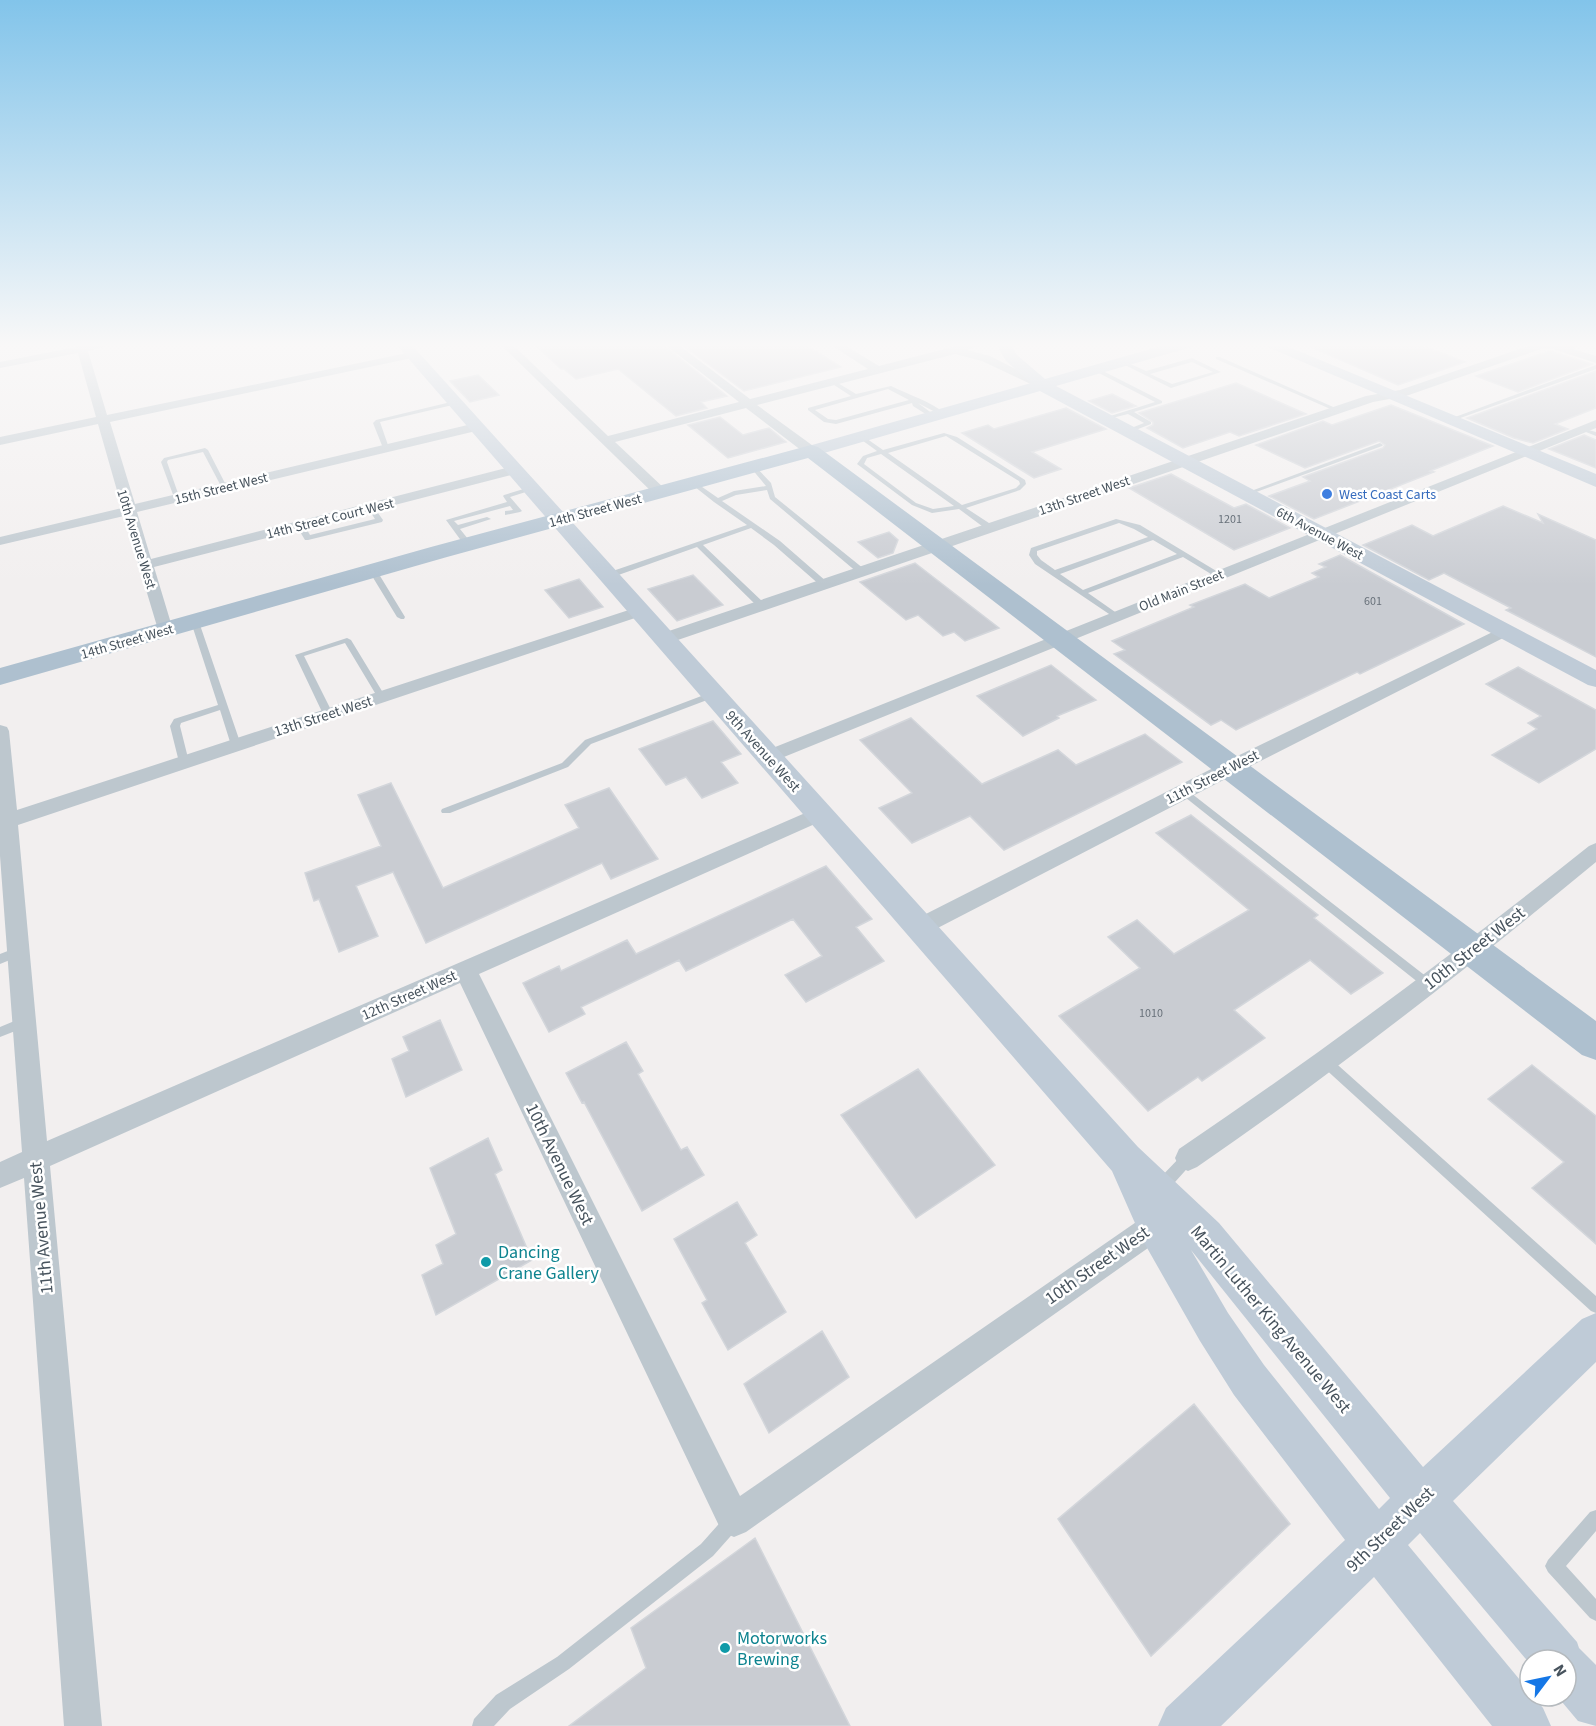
<svg xmlns="http://www.w3.org/2000/svg" width="1596" height="1726" font-family="'Source Sans 3',sans-serif">
<style>
.building{fill:#c9ccd2;stroke:#d3d6db;stroke-width:1.5}
.lines{fill:none;stroke-linecap:round;stroke-linejoin:round}
.lane{fill:#bdc7ce;fill-rule:evenodd}
.street{fill:#bdc7ce;fill-rule:evenodd}
.secondary{fill:#bfcbd7;fill-rule:evenodd}
.primary{fill:#aec0cf;fill-rule:evenodd}
.shop-dot{fill:#3f7fe0;stroke:#fff;stroke-width:2}
.culture-dot{fill:#0f9aa8;stroke:#fff;stroke-width:2}
.labels{text-anchor:middle;stroke-width:5;stroke-linejoin:round;paint-order:stroke}
.number-label{font-size:12px;fill:#68717a}
.far-street-label{font-size:14px;fill:#47535d;stroke:#fff}
.far-shop-label{font-size:14px;fill:#366cbe;stroke:#fff;text-anchor:start}
.street-label{font-size:15px;fill:#47535d;stroke:#fff}
.near-street-label{font-size:18px;fill:#47535d;stroke:#fff}
.near-culture-label{font-size:18px;fill:#0d838f;stroke:#fff;text-anchor:start}
</style>
<rect width="100%" height="100%" fill="#f2efef"/>
<path class="building" d="M533 343H661L727 396 701 402 707 408 676 416 618 369 576 379 564 369H561Z
M680 343H803L841 367 744 391Z
M1302 343H1416L1465 362 1398 385Z
M1550 351 1592 364 1518 392 1476 376Z
M1596 371V408L1555 424 1568 429 1533 443 1514 438 1467 418Z
M478 375 499 395 470 402 450 381Z
M1236 383 1306 414 1239 436 1230 432 1183 448 1147 428 1153 425V422L1139 413Z
M1112 394 1136 406 1112 413 1089 401Z
M1391 405 1493 446 1430 471 1434 472 1314 519 1269 496 1310 481 1303 477 1383 448 1385 445 1379 441 1305 468 1256 445 1323 421 1332 425Z
M1066 408 1106 429 1032 452 1061 469 1034 478 962 433 988 425 994 429Z
M720 417 743 435 769 428 786 442 728 458 688 425Z
M1584 435 1596 440V468L1549 449Z
M1171 474 1234 508 1246 504 1290 528 1234 550 1129 488Z
M1503 506 1543 523 1538 514 1596 540V657L1506 610 1511 608 1444 573 1429 580 1363 545 1412 525 1433 536Z
M889 532 898 540 893 553 878 558 858 542Z
M1340 555 1464 624 1360 674 1357 672 1236 730 1221 720 1211 725 1114 654 1125 650 1112 641 1194 607 1190 605 1245 584 1269 598 1319 577 1312 573 1326 567 1319 564Z
M915 563 999 628 965 641 954 632 943 636 918 615 906 620 860 582Z
M693 575 723 605 677 621 648 589Z
M579 579 603 607 569 618 545 590Z
M1051 665 1096 700 1057 716 1059 718 1023 736 977 696Z
M1518 667 1596 710V749L1539 783 1492 755 1537 729 1528 723 1541 716 1486 684Z
M911 718 982 784 1058 750 1076 765 1145 734 1182 762 1004 850 970 816 912 843 879 808 912 793 860 740Z
M713 721 741 754 721 762 738 783 702 798 686 777 666 785 639 749Z
M391 783 443 888 579 828 565 805 609 788 658 859 611 879 602 863 426 943 393 872 356 886 378 936 339 952 319 899 314 901 305 873 381 846 358 795Z
M1191 815 1318 915 1314 918 1383 973 1351 994 1310 960 1234 1010 1265 1038 1202 1081 1198 1077 1148 1111 1059 1016 1140 968 1108 937 1137 920 1174 954 1249 910 1156 833Z
M826 866 872 919 856 927 884 961 806 1002 785 975 822 956 793 919 686 971 679 960 581 1007 585 1014 549 1032 523 983 559 966 561 971 627 940 636 954Z
M440 1020 462 1070 406 1097 392 1059 409 1051 403 1037Z
M626 1042 643 1071 638 1074 681 1150 687 1147 704 1175 642 1211 584 1102 582 1103 566 1073Z
M1532 1065 1596 1116V1244L1532 1188 1564 1162 1488 1099Z
M918 1069 995 1165 916 1218 841 1115Z
M488 1138 502 1170 495 1174 532 1260 436 1315 422 1275 443 1264 436 1245 456 1234 430 1168Z
M737 1202 757 1235 745 1243 786 1312 728 1350 702 1303 707 1300 674 1239Z
M822 1331 849 1377 769 1433 744 1384Z
M1194 1404 1290 1524 1151 1656 1058 1519Z
M755 1538 850 1726H569L646 1668 631 1628Z"/>
<g class="lines">
<path class="lane" d="M1216 357H1220L1340 410 1335 411 1216 359Z
M1192 358 1221 372 1171 388 1121 363 1126 362 1146 371ZM1192 362 1213 372 1172 384 1150 374Z
M1596 365V369L1452 421 1447 420Z
M1095 369H1099L1162 401V403L1134 412 1151 422V424L1128 433 1126 432V430L1144 423 1128 414 1104 420V418L1155 402 1095 371Z
M833 380 856 394 891 386C909 395 930 401 946 414L941 415 918 403 937 417 932 418 913 406 912 403 836 424 824 422 808 410V408L851 396 831 383 830 382ZM888 389 909 400 836 420 828 419 815 410Z
M455 401 458 403 457 404 380 422 389 448 386 450 383 448 373 423 376 420Z
M1581 428 1596 432V436L1581 430Z
M944 433 957 437 1025 480 1026 484 1020 490 966 508 992 525V529H986L959 509 932 513 912 505 857 464 863 456 877 451 859 438V436H863L883 450ZM946 436 1019 481 1020 484 1016 488 962 505 888 453ZM881 454 954 506 933 509 916 503 864 464 867 458Z
M1380 443 1383 445 1382 446 1248 495 1243 494Z
M205 448 208 450 227 487 222 488 203 452 168 460 167 462 180 499 175 500 161 462 164 458Z
M751 466H755L771 483 775 497 864 569V573H858L770 499 767 490 736 495 722 501 780 541 827 582V586H821L774 545 751 528 703 545 764 603V607H758L697 547 610 578H604V574L747 525 714 502 690 483 695 482 718 498 734 491 766 486 751 468Z
M530 487 533 489 532 490 510 497 522 511 520 512 505 515V511L513 510 510 506 454 521 458 525 487 517 491 519 460 529 472 544 471 546H465L446 520 507 502 503 496 504 495Z
M371 505 373 506 383 520 382 522 308 540H305L296 525 303 523 310 535 375 519 367 507Z
M1116 519 1140 525 1223 575 1216 577 1183 557 1088 593 1118 614 1119 616 1115 618 1035 564 1029 555 1031 548ZM1119 523 1134 529 1148 537 1055 570 1041 560 1037 555V551ZM1153 540 1177 554 1083 590 1060 574Z
M370 569 377 571 405 617 404 619H401L397 617 369 571Z
M192 620H195L199 622 241 745 236 748 231 745 220 710 181 723 180 726 189 762 184 765 179 762 170 726 174 719 218 705 191 622Z
M347 638 351 640 385 696 381 699 378 698 345 643 304 656 333 714 328 717 323 714 295 655Z
M712 692 715 693V697L591 744 568 767 450 813H442L441 811 442 809 562 763 585 740Z
M1184 789 1187 790 1432 981 1434 984 1432 987 1428 989 1424 987 1181 794 1179 792 1181 790Z
M18 947 22 949 24 952 22 955 0 964V954Z
M24 1017 28 1018 30 1022 28 1026 0 1037V1027Z
M1326 1057 1330 1058 1596 1296V1313L1591 1311 1322 1066 1320 1062 1322 1058Z
M1188 1152 1193 1154 1195 1158 1193 1162 1167 1191 1162 1193 1157 1191 1155 1186 1157 1181 1183 1154Z
M1596 1510V1531L1566 1566 1596 1599V1621L1590 1618 1548 1572 1545 1566 1548 1560 1590 1512Z
M731 1515 737 1517 739 1523 737 1529 713 1556 569 1669 510 1709 494 1726H472L474 1719 496 1695 557 1657 701 1544 725 1517Z"/>
<path class="street" d="M75 343H120L88 351 107 415 412 352 418 355 412 358 110 422 135 504 476 423 482 427 476 431 137 512 151 559 514 466 521 470 519 473 154 567 173 630 171 633H159L124 516 0 545V537L122 508 98 424 0 445V437L96 417 78 353 0 368V362L76 347Z
M499 343H511L608 436 739 402 663 343H676L750 399 868 369 828 343H841L879 366 968 343H988L967 350 990 356 1049 386 1043 390 1039 388 982 361 955 354 757 405 816 448 817 451 816 454H806L746 408 615 442 665 489 667 492 665 495H655Z
M1537 343H1581L1573 349 1596 356V363L1553 349 1544 348 1406 396 1373 402 669 643H657L655 639 657 635 1366 396 1400 390Z
M1596 420V428L774 761 767 763 760 761 758 757 760 753Z
M638 607 646 612 644 615 18 825 47 1141 819 807 826 809 829 814 826 819 479 974 740 1496 1142 1218 1146 1204 1156 1200 1166 1204C1171 1216 1170 1224 1165 1236L746 1532 734 1537 722 1532 460 983 50 1166 102 1726H64L24 1178 0 1188V1162L22 1152 0 856V725L7 727 9 731 17 810Z
M1505 626 1513 631 1511 634 1237 773 928 933 920 936 912 933 909 927 912 921 1223 763Z
M1596 843V862C1467 969 1335 1072 1197 1167L1188 1171 1179 1167 1175 1158 1179 1149C1320 1054 1456 952 1589 846Z"/>
<path class="secondary" d="M395 343H410L1138 1147 1219 1223 1423 1467 1582 1319 1596 1313V1362L1453 1501 1577 1642 1579 1648 1596 1665V1726L1578 1721 1557 1696H1566V1660H1530V1664L1420 1533 1408 1545 1530 1692V1696H1533L1543 1708 1551 1726H1492L1374 1577 1221 1726H1158L1166 1708 1345 1540 1234 1395 1200 1341 1142 1239 1112 1171ZM1191 1250 1390 1498 1379 1509 1264 1365 1228 1313Z
M1000 343H1015L1013 349 1017 355 1045 379 1172 343H1197L1195 346 1056 386 1596 670V687L1588 685 1040 391 817 455H805L802 451 805 447 1031 383 1006 361 999 349Z
M1258 343H1279L1596 474V487Z"/>
<path class="primary" d="M811 445 818 447 1596 1021V1060L1582 1055 808 458 447 557 0 685V668L431 547Z"/>
</g>
<linearGradient id="sky" x2="0" y2="1"><stop stop-color="#82c4ea"/><stop offset="0.59" stop-color="#f9f8f8"/><stop offset="1" stop-color="#f9f8f8" stop-opacity="0"/></linearGradient>
<rect width="1596" height="585" fill="url(#sky)"/>
<circle class="shop-dot" cx="1327" cy="494" r="6"/>
<g class="culture-dot">
<circle cx="486" cy="1262" r="6"/>
<circle cx="725" cy="1648" r="6"/>
</g>
<g class="labels">
<g class="number-label">
<text x="1230" y="523">1201</text>
<text x="1373" y="605">601</text>
<text x="1151" y="1017">1010</text>
</g>
<g class="far-street-label">
<text transform="translate(221 488) rotate(-14)" y="5">15th Street West</text>
<text transform="translate(1084 495) rotate(-19)" y="5">13th Street West</text>
<text transform="translate(595 510) rotate(-15)" y="5">14th Street West</text>
<text transform="translate(330 518) rotate(-14)" y="5">14th Street Court West</text>
<text transform="translate(1320 533) rotate(28)" y="5">6th Avenue West</text>
<text transform="translate(137 539) rotate(73)" y="5">10th Avenue West</text>
<text transform="translate(1181 590) rotate(-22)" y="5">Old Main Street</text>
<text transform="translate(127 641) rotate(-16)" y="5">14th Street West</text>
</g>
<g class="far-shop-label">
<text x="1339" y="499">West Coast Carts</text>
</g>
<g class="street-label">
<text transform="translate(323 716) rotate(-18)" y="5">13th Street West</text>
<text transform="translate(763 751) rotate(48)" y="5">9th Avenue West</text>
<text transform="translate(1212 777) rotate(-27)" y="5">11th Street West</text>
<text transform="translate(409 995) rotate(-24)" y="5">12th Street West</text>
</g>
<g class="near-street-label">
<text transform="translate(1474 948) rotate(-38)" y="6">10th Street West</text>
<text transform="translate(560 1164) rotate(64)" y="6">10th Avenue West</text>
<text transform="translate(41 1228) rotate(-95)" y="6">11th Avenue West</text>
<text transform="translate(1097 1265) rotate(-35)" y="6">10th Street West</text>
<text transform="translate(1271 1319) rotate(50)" y="6">Martin Luther King Avenue West</text>
<text transform="translate(1390 1529) rotate(-44)" y="6">9th Street West</text>
</g>
<g class="near-culture-label">
<text x="498" y="1258">Dancing<tspan x="498" dy="21">Crane Gallery</tspan></text>
<text x="737" y="1644">Motorworks<tspan x="737" dy="21">Brewing</tspan></text>
</g>
</g>
<g transform="translate(1548 1678) rotate(58)"><circle r="28" fill="#ffffff" stroke="#b5babe" stroke-width="1.5"/>
<path d="M0-4.5L10 22L0 15L-10 22Z" fill="#1577e6"/>
<text y="-9" font-size="16" font-weight="bold" text-anchor="middle" fill="#47535d">N</text>
</g>
</svg>
